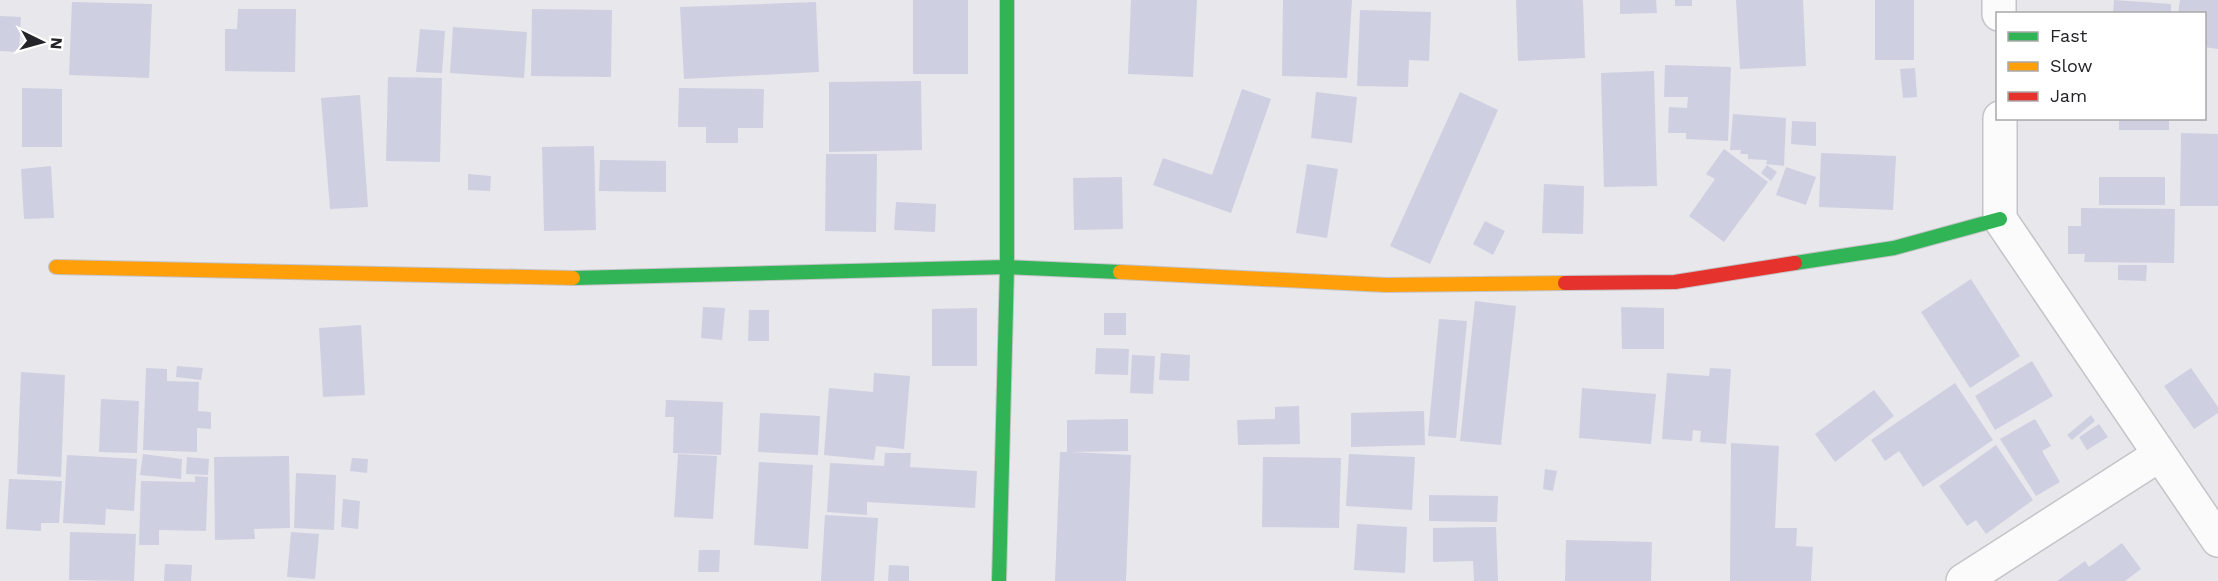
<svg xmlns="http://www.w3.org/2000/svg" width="2218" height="581" font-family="'Work Sans',sans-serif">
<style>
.building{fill:#cfcfe2}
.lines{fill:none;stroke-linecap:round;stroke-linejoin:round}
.street-casing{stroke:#c4c3c8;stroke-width:36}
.fast-casing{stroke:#c4c3c8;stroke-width:16}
.slow-casing{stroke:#c4c3c8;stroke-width:16}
.jam-casing{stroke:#c4c3c8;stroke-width:16}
.street{stroke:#fbfbfc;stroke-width:33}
.fast{stroke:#30b455;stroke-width:14}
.slow{stroke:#ff9f0a;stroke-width:14}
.jam{stroke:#e5322d;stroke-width:14}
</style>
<rect width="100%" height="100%" fill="#e7e7ec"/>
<path class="building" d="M913 0H968V74H913Z
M1131 0H1197L1193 77 1128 74Z
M1283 0H1352L1347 78 1282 76Z
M1516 0H1583L1585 58 1518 61Z
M1620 0H1656L1657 13 1620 14Z
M1675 0H1692V6H1675Z
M1736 0H1803L1806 66 1740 69Z
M1875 0H1914V60H1875Z
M2114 0 2171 4V14H2113Z
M2180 0H2218V49L2204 47V14H2178Z
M72 2 152 4 149 78 69 75Z
M816 2 819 72 684 79 680 7Z
M238 9H296L295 72 225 71V29H237Z
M532 9 612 10 611 77 531 76Z
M1360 10 1431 12 1429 61 1409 60 1408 87 1357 86Z
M0 16 21 17 19 52 0 51Z
M453 27 527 32 524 78 450 73Z
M420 29 445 31 442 73 416 72Z
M1665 65 1731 67 1728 141 1686 139V133H1668L1669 107 1687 108 1688 97H1664Z
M1915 68 1917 97 1903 98 1900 69Z
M1654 71 1657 186 1604 187 1601 73Z
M388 77 442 78 440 162 386 161Z
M921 81 922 150 829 152V82Z
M22 88 62 89V147H22Z
M679 88 764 89 763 128H738V143H706V127H678Z
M1242 89 1271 99 1231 213 1153 185 1163 158 1212 175Z
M1316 92 1357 97 1352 143 1311 138Z
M1460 92 1498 110 1430 264 1390 246Z
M360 95 368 207 330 209 321 98Z
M1733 114 1786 118 1784 166 1766 164 1767 160 1748 159V154H1740L1741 150H1730Z
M2119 118H2169V130H2119Z
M1792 121 1816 122V146L1791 144Z
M2181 133 2218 134V206H2180Z
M594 146 596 230 544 231 542 147Z
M1724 149 1768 182 1724 242 1689 216 1715 179 1706 174Z
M1821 153 1896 156 1893 210 1819 207Z
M826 154H877L876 232 825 231Z
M600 160 666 161V192L599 191Z
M1307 164 1338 169 1327 238 1296 233Z
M1767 165 1777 172 1771 181 1761 173Z
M51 166 54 218 24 219 21 169Z
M1786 167 1816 177 1806 205 1776 195Z
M468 174 491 176 490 191 468 190Z
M1122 177 1123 229 1074 230 1073 178Z
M2099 177H2165V205H2099Z
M1544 184 1584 186 1583 234 1542 233Z
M896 202 936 204 935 232 894 230Z
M2081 208 2175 209 2174 263 2084 262 2085 254H2068V226H2081Z
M1485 221 1505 231 1493 255 1473 244Z
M2118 265H2147L2146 281 2118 280Z
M1971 279 2020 356 1970 388 1921 312Z
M1475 301 1516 306 1501 445 1460 441Z
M703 307 725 308 722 340 701 338Z
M1621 307 1664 308V349H1622Z
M977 308V366H932V309Z
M749 310H769V341H748Z
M1104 313H1126V335H1104Z
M1439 319 1467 321 1456 438 1428 436Z
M361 325 365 395 323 397 319 328Z
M1096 348 1129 349 1128 375 1095 374Z
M1161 353 1190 355 1189 381 1159 380Z
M1132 355 1155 356 1153 394 1130 393Z
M2032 361 2053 396 1995 430 1975 396Z
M177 366 203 368 201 380 176 377Z
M146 368 167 369V381L199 382 198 411 211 412V429L197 428V452L143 450Z
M1710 368 1731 369 1726 444 1700 442 1701 431 1693 430 1692 441 1662 439 1667 373 1709 376Z
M2191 368 2218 407V413L2194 429 2164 386Z
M21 372 65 375 61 477 17 474Z
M874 373 910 376 904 449 876 446 874 460 824 455 829 388 873 392Z
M1955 383 1993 440 1923 487 1899 451 1885 461 1871 440Z
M1582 388 1656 394 1651 444 1579 438Z
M1874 390 1894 416 1835 462 1815 434Z
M101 399 139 401 137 453 99 452Z
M666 400 723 402 721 455 673 453 674 417H665Z
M1299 406 1300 444 1238 445 1237 420 1275 419V407Z
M1424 411 1425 445 1351 447V413Z
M760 413 820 416 818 455 758 452Z
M2091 415 2095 421 2072 440 2067 435Z
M1128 419V451L1071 452 1131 455 1126 581H1055L1060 452H1067V420Z
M2035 419 2051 446 2042 451 2060 482 2036 496 2000 439Z
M2099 424 2108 437 2087 450 2079 437Z
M1731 443 1779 446 1775 528H1797L1796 546 1813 547 1811 581H1730Z
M1996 445 2033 500 1986 534 1976 520 1967 526 1939 486Z
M885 453H911L910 467 977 471 975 508 867 502V515L827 512 830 463 884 466Z
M143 454 182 459 181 479 140 475Z
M678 454 717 456 713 519 674 517Z
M1349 454 1415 457 1412 510 1346 506Z
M67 455 137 459 134 511 106 509 105 525 63 523Z
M289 456 290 528 254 529 255 539 215 540 214 457Z
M187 457 209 459 208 475 186 474Z
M1263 457 1341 458 1339 528 1262 527Z
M352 458 368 459 367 473 350 471Z
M759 462 813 465 808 549 754 545Z
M1545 469 1557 471 1553 491 1543 489Z
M296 473 336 475 334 530 294 528Z
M195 476 208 477 206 531 159 530V545H139L141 481 195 482Z
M9 479 62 481 59 523H41V531L6 529Z
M1429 495 1498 496 1497 522 1429 521Z
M343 499 360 501 358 529 341 527Z
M825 515 878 518 874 581H821Z
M1357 524 1407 527 1405 573 1354 570Z
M1496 527 1498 581H1474L1473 561 1433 562V528Z
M70 532 136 534 134 581 69 580Z
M291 532 319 534 315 579 287 577Z
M1566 540 1652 542 1651 581H1565Z
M2122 543 2141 569 2125 581H2057L2085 561 2089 567Z
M699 550H720L719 572H698Z
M165 564 192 565 191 581H164Z
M889 565 909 566V581H888Z"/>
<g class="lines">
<defs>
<path id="street" d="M1999 0V14
M2000 118V219L2218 540
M1963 581 2159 455"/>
<path id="fast" d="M1795 263 1894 248 2000 219
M573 278 1007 267 1120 272
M999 581 1007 267V0"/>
<path id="slow" d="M56 267 573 278
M1120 272 1386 285 1565 283"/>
<path id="jam" d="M1565 283 1675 282 1795 263"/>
</defs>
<use href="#street" class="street-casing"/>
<use href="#fast" class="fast-casing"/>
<use href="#slow" class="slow-casing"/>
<use href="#jam" class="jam-casing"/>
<use href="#street" class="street"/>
<use href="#fast" class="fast"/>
<use href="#slow" class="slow"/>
<use href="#jam" class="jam"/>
</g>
<rect x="1996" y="12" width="210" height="108" fill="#ffffff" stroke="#a8a8a9" stroke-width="1.5"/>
<rect x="2008" y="32" width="30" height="9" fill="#30b455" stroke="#a8a8a9" stroke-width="1.5"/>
<text x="2050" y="42" font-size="18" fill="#252529">Fast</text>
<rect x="2008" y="62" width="30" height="9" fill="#ff9f0a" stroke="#a8a8a9" stroke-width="1.5"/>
<text x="2050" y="72" font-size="18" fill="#252529">Slow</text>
<rect x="2008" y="92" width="30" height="9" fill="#e5322d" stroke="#a8a8a9" stroke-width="1.5"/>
<text x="2050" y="102" font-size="18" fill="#252529">Jam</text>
<g transform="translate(42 42) rotate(95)" stroke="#ffffff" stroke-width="4.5" paint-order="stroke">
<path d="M0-4.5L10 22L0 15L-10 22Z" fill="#252529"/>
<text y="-9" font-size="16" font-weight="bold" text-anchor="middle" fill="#252529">N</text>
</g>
</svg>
